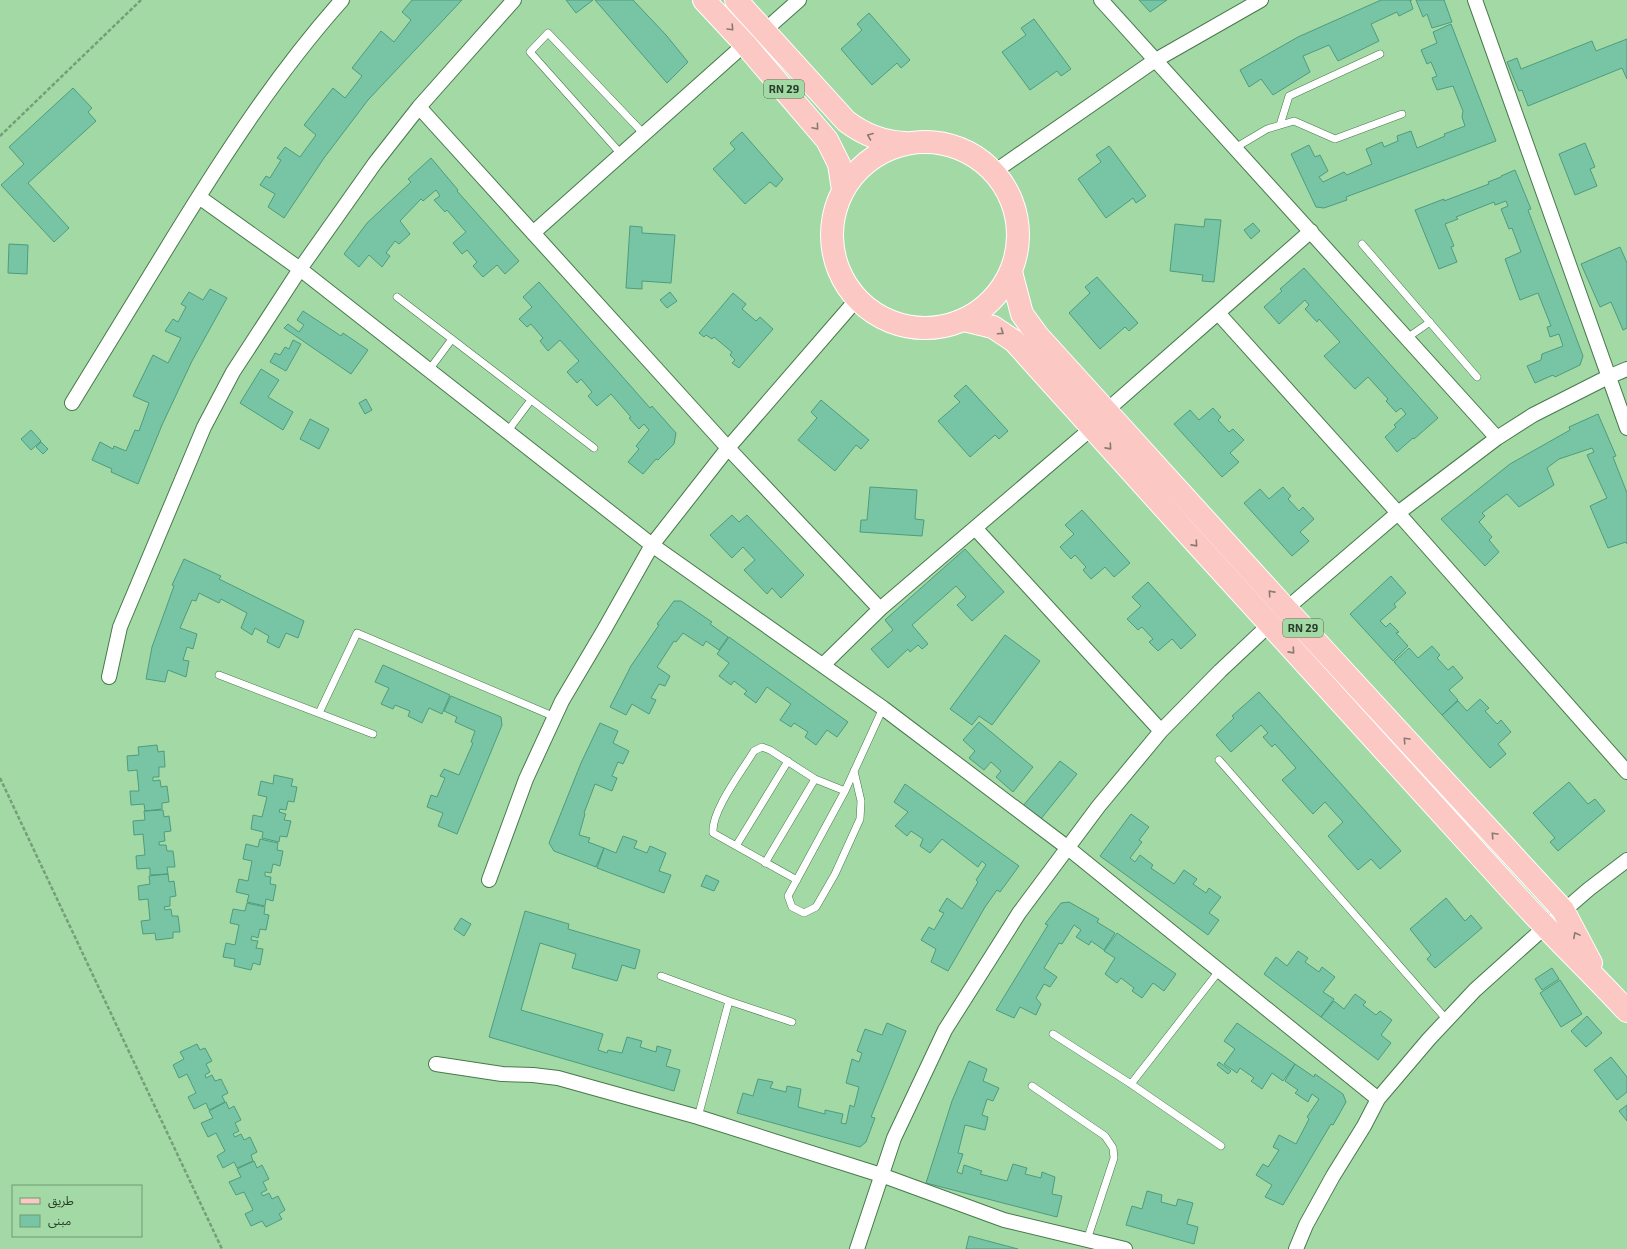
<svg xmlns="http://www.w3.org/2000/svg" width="1627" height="1249" font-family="'Exo 2','Noto Sans Arabic',sans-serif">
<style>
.building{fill:#77c5a5;stroke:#4e9c7e}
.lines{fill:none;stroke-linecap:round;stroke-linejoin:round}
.lane-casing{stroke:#477a4b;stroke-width:8}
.street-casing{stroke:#477a4b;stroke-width:16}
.primary-casing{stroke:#fff;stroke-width:24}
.path{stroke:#75a077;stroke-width:2.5;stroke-dasharray:4 2;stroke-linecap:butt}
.lane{stroke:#fff;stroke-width:7}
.street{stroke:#fff;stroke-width:14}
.primary{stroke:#fbc8c4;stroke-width:22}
.oneway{stroke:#877c6f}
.labels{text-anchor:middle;stroke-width:4;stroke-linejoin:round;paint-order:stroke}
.shield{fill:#a2d9a5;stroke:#4d6c4e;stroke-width:1}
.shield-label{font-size:11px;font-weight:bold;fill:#283e29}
</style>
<rect width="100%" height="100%" fill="#a2d9a5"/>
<path class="building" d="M412 0H462L368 100 324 158 284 218 268 207 275 194 260 185 266 176 270 178 281 160 277 158 285 147 300 157 316 135 304 125 333 88 345 98 362 76 352 68 381 31 394 42 411 20 402 12Z
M566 0H593L576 13Z
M595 0H633L666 35 688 62 667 83Z
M1139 0H1167L1150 12Z
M1381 0H1412H1410L1413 9 1399 16 1397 12 1371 24 1379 41 1338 61 1329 45 1303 56 1310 72 1273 95 1261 79 1249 87 1240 70 1298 37Z
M1416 0H1444L1452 22 1432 28 1427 14 1423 17Z
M869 13 910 60 901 68 897 63 872 85 841 49 862 30 857 24Z
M1034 19 1071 69 1061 76 1057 71 1030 90 1002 52 1026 35 1021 28Z
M1451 24 1496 141 1346 197 1347 200 1324 208 1316 207 1291 154 1309 145 1315 157 1320 155 1328 171 1319 177 1323 182 1344 172 1347 175 1372 164 1366 149 1382 142 1384 147 1398 141 1397 136 1411 131 1417 148 1445 136 1444 134 1465 126 1462 117 1463 111 1453 86 1437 90 1432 78 1437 76 1431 62 1427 64 1421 50 1437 43 1433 32Z
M1627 39V79L1622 68 1528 106 1522 90 1519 91 1507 62 1517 58 1521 69 1592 41 1596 51Z
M73 88 92 108 88 112 96 121 28 183 69 228 54 242 1 185 24 164 9 147Z
M742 132 783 179 776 187 770 182 745 204 713 169 735 149 730 143Z
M1585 143 1595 167 1590 169 1597 186 1575 195 1559 154Z
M1109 146 1146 196 1136 203 1133 198 1106 218 1078 179 1101 162 1096 155Z
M431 158 458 190 457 191 519 261 505 274 497 265 483 277 473 266 477 262 467 250 462 254 453 243 466 232 447 210 445 212 434 200 440 196 436 190 423 201 421 199 400 221 410 234 399 244 395 241 386 253 390 256 382 267 369 255 359 267 344 254 367 223 411 182 408 179Z
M1515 170 1531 209 1528 210 1583 356 1580 365 1555 377 1553 375 1535 383 1527 366 1541 360 1542 354 1563 346 1559 334 1550 337 1547 327 1551 326 1538 293 1520 300 1505 259 1521 252 1512 228 1509 229 1501 209 1508 206 1506 201 1495 205 1494 202 1456 217 1458 219 1445 224 1454 246 1451 247 1457 262 1439 269 1415 210 1444 199V201L1489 184 1488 182 1501 177V176Z
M1205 219 1221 220 1214 282 1202 281 1203 275 1170 271 1175 224 1204 227Z
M1253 223 1260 231 1251 239 1244 230Z
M630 226 642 227V233L675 235 671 283 642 281V289L626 288Z
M9 244 28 245 27 274 8 273Z
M1620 247 1627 263V328L1623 330 1611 302 1600 307 1581 264Z
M1304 268 1438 418 1414 439 1413 438 1397 452 1385 437 1396 427 1394 425 1406 414 1401 408 1396 412 1386 401 1388 399 1368 377 1355 389 1324 356 1340 342 1319 319 1317 322 1305 309 1309 305 1305 300 1279 324 1264 307 1282 291 1280 289Z
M1097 277 1138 323 1129 331 1125 327 1100 349 1069 313 1090 293 1085 287Z
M539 282 650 408 652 406 676 433 674 444 658 460 656 459 643 474 628 462 639 449 636 446 649 430 644 424 639 429 629 418 631 417 611 394 597 406 588 396 592 392 581 379 577 383 567 372 579 361 560 340 548 351 540 341 543 338 531 324 527 327 519 319 532 307 523 297Z
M210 289 227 298 192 361 162 425 138 484 111 472 112 469 92 460 100 442 113 449 114 446 126 451 135 430 139 431 149 403 133 396 153 355 168 363 181 338 165 331 173 319 178 322 186 307 181 304 189 292 203 300Z
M670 292 677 301 667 308 660 300Z
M733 293 746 304 742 309 756 321 760 317 773 329 739 368 732 363 735 360 730 355 732 352 714 337 712 339 706 335 704 337 699 333Z
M303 311 341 336 343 333 368 350 351 374 284 328 288 324 299 332 304 325 297 320Z
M293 340 301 344 286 371 270 362 275 353 280 355 285 347 289 349Z
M261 369 279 380 268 397 293 412 283 430 240 403Z
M966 385 1008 431 999 439 995 435 970 457 938 421 960 402 954 396Z
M366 399 372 410 365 414 359 403Z
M821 400 869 440 861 449 856 445 835 471 798 440 817 418 811 412Z
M1213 408 1221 417 1218 420 1229 432 1233 429 1244 440 1230 453 1239 462 1222 477 1174 424 1190 410 1199 420Z
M1598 414 1616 456 1613 457 1627 493V544L1626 542 1608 548 1590 506 1607 498 1587 455 1594 452 1592 448 1559 459 1547 468 1554 485 1519 507 1507 494 1482 513 1485 516 1479 522 1492 537 1489 540 1499 552 1485 566 1441 519 1510 464 1570 430 1569 427Z
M310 419 329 429 319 449 300 439Z
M31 430 41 441 31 450 21 439Z
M41 442 48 449 43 454 36 447Z
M870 487 917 490 915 519 924 520 922 536 860 532 861 520H867Z
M1283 487 1291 496 1288 499 1299 511 1303 507 1314 519 1300 532 1309 541 1292 556 1244 503 1260 489 1269 499Z
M1082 510 1130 563 1114 577 1105 567 1091 579 1083 570 1086 567 1075 555 1071 559 1060 547 1074 534 1065 525Z
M732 515 739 522 747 515 804 575 781 598 772 588 767 594 744 570 755 560 743 547 732 558 710 535Z
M965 549 1004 592 972 621 957 605 966 597 956 586 912 625 928 644 922 649 918 645 910 652 908 649 888 668 871 649 893 630 885 620Z
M184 559 221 576 219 579 304 621 298 638 286 633 279 648 267 642 269 636 255 628 252 635 241 628 247 613 221 599 219 603 199 593 196 601 192 600 180 628 197 634 193 649 187 647 183 660 189 661 186 677 168 670 165 682 146 679 152 647 174 586 172 585Z
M1391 576 1406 593 1394 604 1396 607 1380 621 1386 627 1390 623 1399 632 1396 633 1408 646 1393 661 1350 614Z
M1148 582 1196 635 1181 649 1172 639 1158 651 1149 642 1153 639 1142 627 1138 630 1127 619 1141 606 1132 597Z
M674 601H681L712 622 710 624 728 637 719 650 706 641 703 646 683 633 676 642 674 641 657 667 670 676 665 686 659 684 651 698 656 700 649 714 632 704 626 715 610 707 631 666 659 625 657 624Z
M1005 635 1040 661 992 725 979 716 972 725 950 709Z
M729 637 848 722 837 737 827 730 816 745 805 737 808 732 794 723 791 727 780 720 791 704 767 687 756 703 744 694 747 691 734 681 731 685 719 676 729 663 717 654Z
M1432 646 1440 655 1437 658 1448 670 1453 666 1463 678 1449 690 1458 700 1442 715 1394 662 1409 648 1418 658Z
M383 665 450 695 442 714 429 708 422 723 408 716 410 711 395 705 393 709 381 704 389 688 375 682Z
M1259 692 1401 851 1380 869 1371 859 1358 870 1328 836 1343 822 1325 802 1313 814 1282 780 1296 768 1275 744 1272 747 1263 737 1268 733 1261 725 1231 752 1216 735 1234 718 1232 716Z
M451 696 501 717 502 725 457 834 438 826 443 813 427 807 431 795 437 797 445 778 440 776 444 769 459 775 473 743 471 742 475 731 455 722 457 717 444 711Z
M1480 699 1489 708 1485 711 1497 724 1501 720 1511 732 1498 744 1506 754 1490 768 1442 715 1458 701 1467 711Z
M979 722 1033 767 1013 792 996 777 1001 771 991 762 984 770 969 758 975 751 963 740Z
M600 723 618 731 613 743 629 751 623 764 618 762 612 776 617 778 612 791 595 784 584 813 585 814 579 835 590 838 588 842 604 848 596 867 554 851 549 843 581 763Z
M157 745 158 752 164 751 165 767H159V777H153V781L160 780 161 787 167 786 169 802 162 803V809L145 811 144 804 131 805 130 791H139L137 770 128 771 127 756 139 755 138 747Z
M1060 761 1077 774 1040 820 1023 806Z
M274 775 293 779 291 786 297 787 294 802 288 801 286 810 280 809 279 812 286 814 284 820 291 821 287 837 280 836 279 842 262 838 263 832 251 829 253 815 262 817 267 797 258 795 261 781 273 784Z
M1569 782 1588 804 1595 799 1605 811 1558 851 1550 842 1555 838 1533 813Z
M905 784 1019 866 1000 892 997 890 985 907 948 971 931 962 936 949 921 940 929 927 934 930 944 913 939 911 947 898 962 909 978 882 976 880 986 865 982 861 978 867 942 839 930 853 920 846 923 839 911 831 907 836 895 826 908 812 894 802Z
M163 810 164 817 169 816 171 831 164 832 165 841 159 842V845H166L167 851H173L175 867H167L168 874 150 875V868L137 869 136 856 145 855 143 834 134 835 133 821 145 820 144 811Z
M1131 814 1149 827 1139 840 1142 842 1130 858 1135 862 1140 855 1153 865 1151 868 1174 884 1184 870 1197 879 1193 884 1206 893 1209 888 1221 897 1209 913 1219 920 1208 935 1100 856Z
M623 836 637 841 634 848 647 853 650 846 666 853 659 871 671 875 664 893 597 868 604 848 616 853Z
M260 839 278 843 277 850 283 851 280 866 273 864 271 873 265 872V876L271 877 270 884 276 885 273 901 266 899 265 906 247 902 249 895 236 892 239 879 248 881 252 861 243 859 246 844 258 847Z
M168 874 169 882 174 881 176 896 170 897V906L164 907 165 910 171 909 172 916H178L180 932H173V938L156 940 155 933 143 934 141 921 150 920 148 899 139 900 138 886 150 884 149 876Z
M706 875 719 881 714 891 701 886Z
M1446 898 1465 921 1471 915 1482 928 1435 968 1427 959 1431 955 1410 929Z
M1069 902 1099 919 1097 922 1115 933 1104 950 1091 941 1089 945 1076 937 1081 930 1074 925 1062 944 1059 943 1044 968 1057 977 1050 987 1044 984 1036 998 1041 1004 1036 1015 1020 1007 1014 1018 996 1010 1048 925 1045 924 1061 903Z
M247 903 265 907 264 914 269 915 266 930 260 929 258 938 252 936 251 940 258 941 256 948 263 949 260 965 253 963 251 970 234 966 235 959 223 957 226 943 235 945 239 925 230 923 233 909 245 911Z
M525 911 569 924 568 929 640 950 635 969 622 965 617 981 572 968 576 954 540 943 521 1010 603 1034 598 1050 607 1053 608 1050 622 1053 627 1037 642 1041 640 1047 656 1052 657 1046 671 1050 666 1066 680 1070 674 1091 489 1037Z
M461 918 471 924 464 936 454 929Z
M1117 933 1176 974 1164 991 1153 983 1142 998 1132 991 1134 988 1121 978 1117 983 1105 974 1115 958 1104 951Z
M1298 951 1308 958 1305 962 1319 972 1322 967 1335 977 1323 992 1334 999 1321 1017 1264 974 1276 957 1287 966Z
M1552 968 1559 979 1542 990 1535 979Z
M1560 980 1582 1014 1561 1027 1540 993Z
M1355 994 1366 1002 1363 1005 1376 1015 1380 1011 1392 1020 1381 1035 1391 1043 1378 1060 1321 1017 1334 1001 1344 1009Z
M1587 1016 1602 1033 1586 1047 1571 1031Z
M887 1023 906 1031 871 1117 875 1118 866 1142 860 1147 737 1113 743 1093 753 1096 758 1079 773 1082 770 1088 786 1092 787 1086 801 1089 798 1107 825 1114V1110L843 1114 841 1123 846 1124 850 1105 854 1107 859 1087 846 1083 852 1059 859 1062 862 1053 857 1051 865 1029 882 1035Z
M1237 1023 1295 1064 1283 1081 1272 1073 1262 1089 1251 1081 1254 1078 1240 1068 1237 1073 1224 1064 1235 1049 1224 1041Z
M197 1044 200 1050 205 1048 212 1061 206 1064 210 1072 205 1075 206 1078 212 1075 215 1081 221 1079 228 1093 222 1096 225 1102 209 1110 206 1103 194 1109 188 1097 196 1093 187 1074 179 1078 173 1065 184 1059 180 1052Z
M1611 1057 1627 1077V1092L1617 1100 1594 1070Z
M969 1061 987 1069 983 1081 999 1088 993 1101 987 1099 982 1115 988 1117 985 1130 965 1125 958 1153 963 1154 957 1172 962 1174 964 1165 982 1171 980 1174 1007 1181 1013 1164 1027 1168 1025 1174 1041 1178 1042 1172 1055 1177 1052 1194 1062 1196 1057 1217 926 1183 952 1101Z
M1219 1062 1231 1071 1228 1074 1217 1065Z
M1295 1064 1314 1077 1315 1074 1343 1094 1346 1102 1333 1125 1331 1124 1283 1205 1265 1197 1272 1185 1256 1175 1263 1164 1268 1167 1279 1150 1273 1147 1279 1135 1296 1144 1309 1119 1307 1117 1319 1099 1312 1094 1308 1102 1295 1093 1298 1090 1285 1081Z
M226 1102 229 1109 234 1106 241 1120 235 1123 239 1131 233 1134 235 1137 241 1134 244 1140 250 1137 257 1152 251 1155 253 1161 237 1168 234 1162 223 1168 217 1156 225 1151 216 1133 208 1137 201 1123 213 1118 209 1111Z
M1627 1105V1121L1619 1111Z
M254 1161 257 1168 262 1165 269 1179 263 1182 267 1190 261 1193 263 1196 269 1193 272 1199 278 1196 285 1210 279 1214 282 1219 266 1227 262 1221 251 1226 245 1214 253 1210 244 1192 236 1195 229 1182 241 1177 237 1169Z
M1147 1191 1162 1195 1161 1202 1176 1206 1178 1199 1193 1203 1187 1224 1198 1227 1194 1244 1126 1225 1132 1206 1142 1209Z
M969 1236 1018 1249H966Z"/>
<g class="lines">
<defs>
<path id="lane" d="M1280 125 1289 96 1380 54
M1235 148 1267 129 1294 121 1335 139 1402 114
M621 154 530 52 548 33 644 134
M1362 244 1477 377
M397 297 594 448
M1407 338 1430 322
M429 370 452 339
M507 432 531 400
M219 675 373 734
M319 713 357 633 555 717
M1219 760 1447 1020
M854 771 861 801 860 819 835 874 816 907 804 913 792 907 788 896 845 791 883 708
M736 846 788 761
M765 863 815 779
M797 880 713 833C711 811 742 771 754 751L762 747 770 750 815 779 845 791
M661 976 729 1001 698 1117
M729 1001 792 1022
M1053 1034 1131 1084 1221 1146
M1131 1084 1219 971
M1032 1086 1105 1136 1113 1148 1114 1158 1087 1240"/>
<path id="street" d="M1101 0 1497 438
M1475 0 1627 428
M764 31 799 0
M419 107 728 448 880 609
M994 172 1154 61 1261 0
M199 197 300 269 652 545 883 708 1068 848 1378 1099
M533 233 745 44
M1218 313 1398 513 1627 772
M72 403C106 348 139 293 173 238 224 155 277 73 342 0
M1106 411 1311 231
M975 528 1161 731
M823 665 880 609 1092 428
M109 677 120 627 204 427 233 372 300 269 375 163 419 107 514 0
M489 880 526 779 562 701 604 630 652 545 728 448 857 299
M436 1064 502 1074 533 1075 558 1078 698 1117 881 1175 1004 1220 1125 1249
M857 1249 894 1138 945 1030 1019 913 1098 807 1161 731 1220 671 1286 609 1398 513 1497 438 1533 415 1608 377 1627 369
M1296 1249 1306 1225 1333 1176 1364 1126 1378 1099 1429 1039 1475 990 1545 927 1589 889 1627 860"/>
<path id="primary" d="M704 0 745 44 827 140 839 164 843 190
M736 0 846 121C864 135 882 142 905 143
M832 235a93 93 0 1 1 186 0a93 93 0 1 1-186 0Z
M1011 272 1022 314 1038 336 1286 609 1563 910 1591 963
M964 320 993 327 1014 341C1183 529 1352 716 1523 903 1557 940 1593 974 1627 1011"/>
</defs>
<use href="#lane" class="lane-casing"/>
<use href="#street" class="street-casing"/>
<use href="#primary" class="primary-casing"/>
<path class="path" d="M0 136 141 0
M0 778 222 1249"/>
<use href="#lane" class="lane"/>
<use href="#street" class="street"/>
<use href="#primary" class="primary"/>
</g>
<defs><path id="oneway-chevron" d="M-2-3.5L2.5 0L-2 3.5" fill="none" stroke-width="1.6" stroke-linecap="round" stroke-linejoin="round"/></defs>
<g class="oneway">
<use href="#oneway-chevron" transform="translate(731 28) rotate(47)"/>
<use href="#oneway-chevron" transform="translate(816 127) rotate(50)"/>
<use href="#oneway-chevron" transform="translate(870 136) rotate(-158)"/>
<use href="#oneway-chevron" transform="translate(1001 332) rotate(34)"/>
<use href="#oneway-chevron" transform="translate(1109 447) rotate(48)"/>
<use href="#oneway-chevron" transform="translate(1195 544) rotate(48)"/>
<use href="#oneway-chevron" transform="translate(1271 593) rotate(-132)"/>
<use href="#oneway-chevron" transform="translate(1292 651) rotate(48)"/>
<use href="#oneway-chevron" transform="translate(1406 740) rotate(-133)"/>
<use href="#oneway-chevron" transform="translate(1494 835) rotate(-133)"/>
<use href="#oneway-chevron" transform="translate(1576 935) rotate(-118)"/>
</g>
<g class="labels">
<g class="shield">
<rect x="764" y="80" width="40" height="18" rx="3"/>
<rect x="1283" y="619" width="40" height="18" rx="3"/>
</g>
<g class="shield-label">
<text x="784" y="93">RN 29</text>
<text x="1303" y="632">RN 29</text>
</g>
</g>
<rect x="12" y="1185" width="130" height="52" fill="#a2d9a5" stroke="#719b73"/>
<rect x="20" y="1198" width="20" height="6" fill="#fbc8c4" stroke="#719b73"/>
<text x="48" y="1205" font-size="12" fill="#283e29">طريق</text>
<rect x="20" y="1215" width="20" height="12" fill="#77c5a5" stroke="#719b73"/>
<text x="48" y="1225" font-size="12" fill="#283e29">مبنى</text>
</svg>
